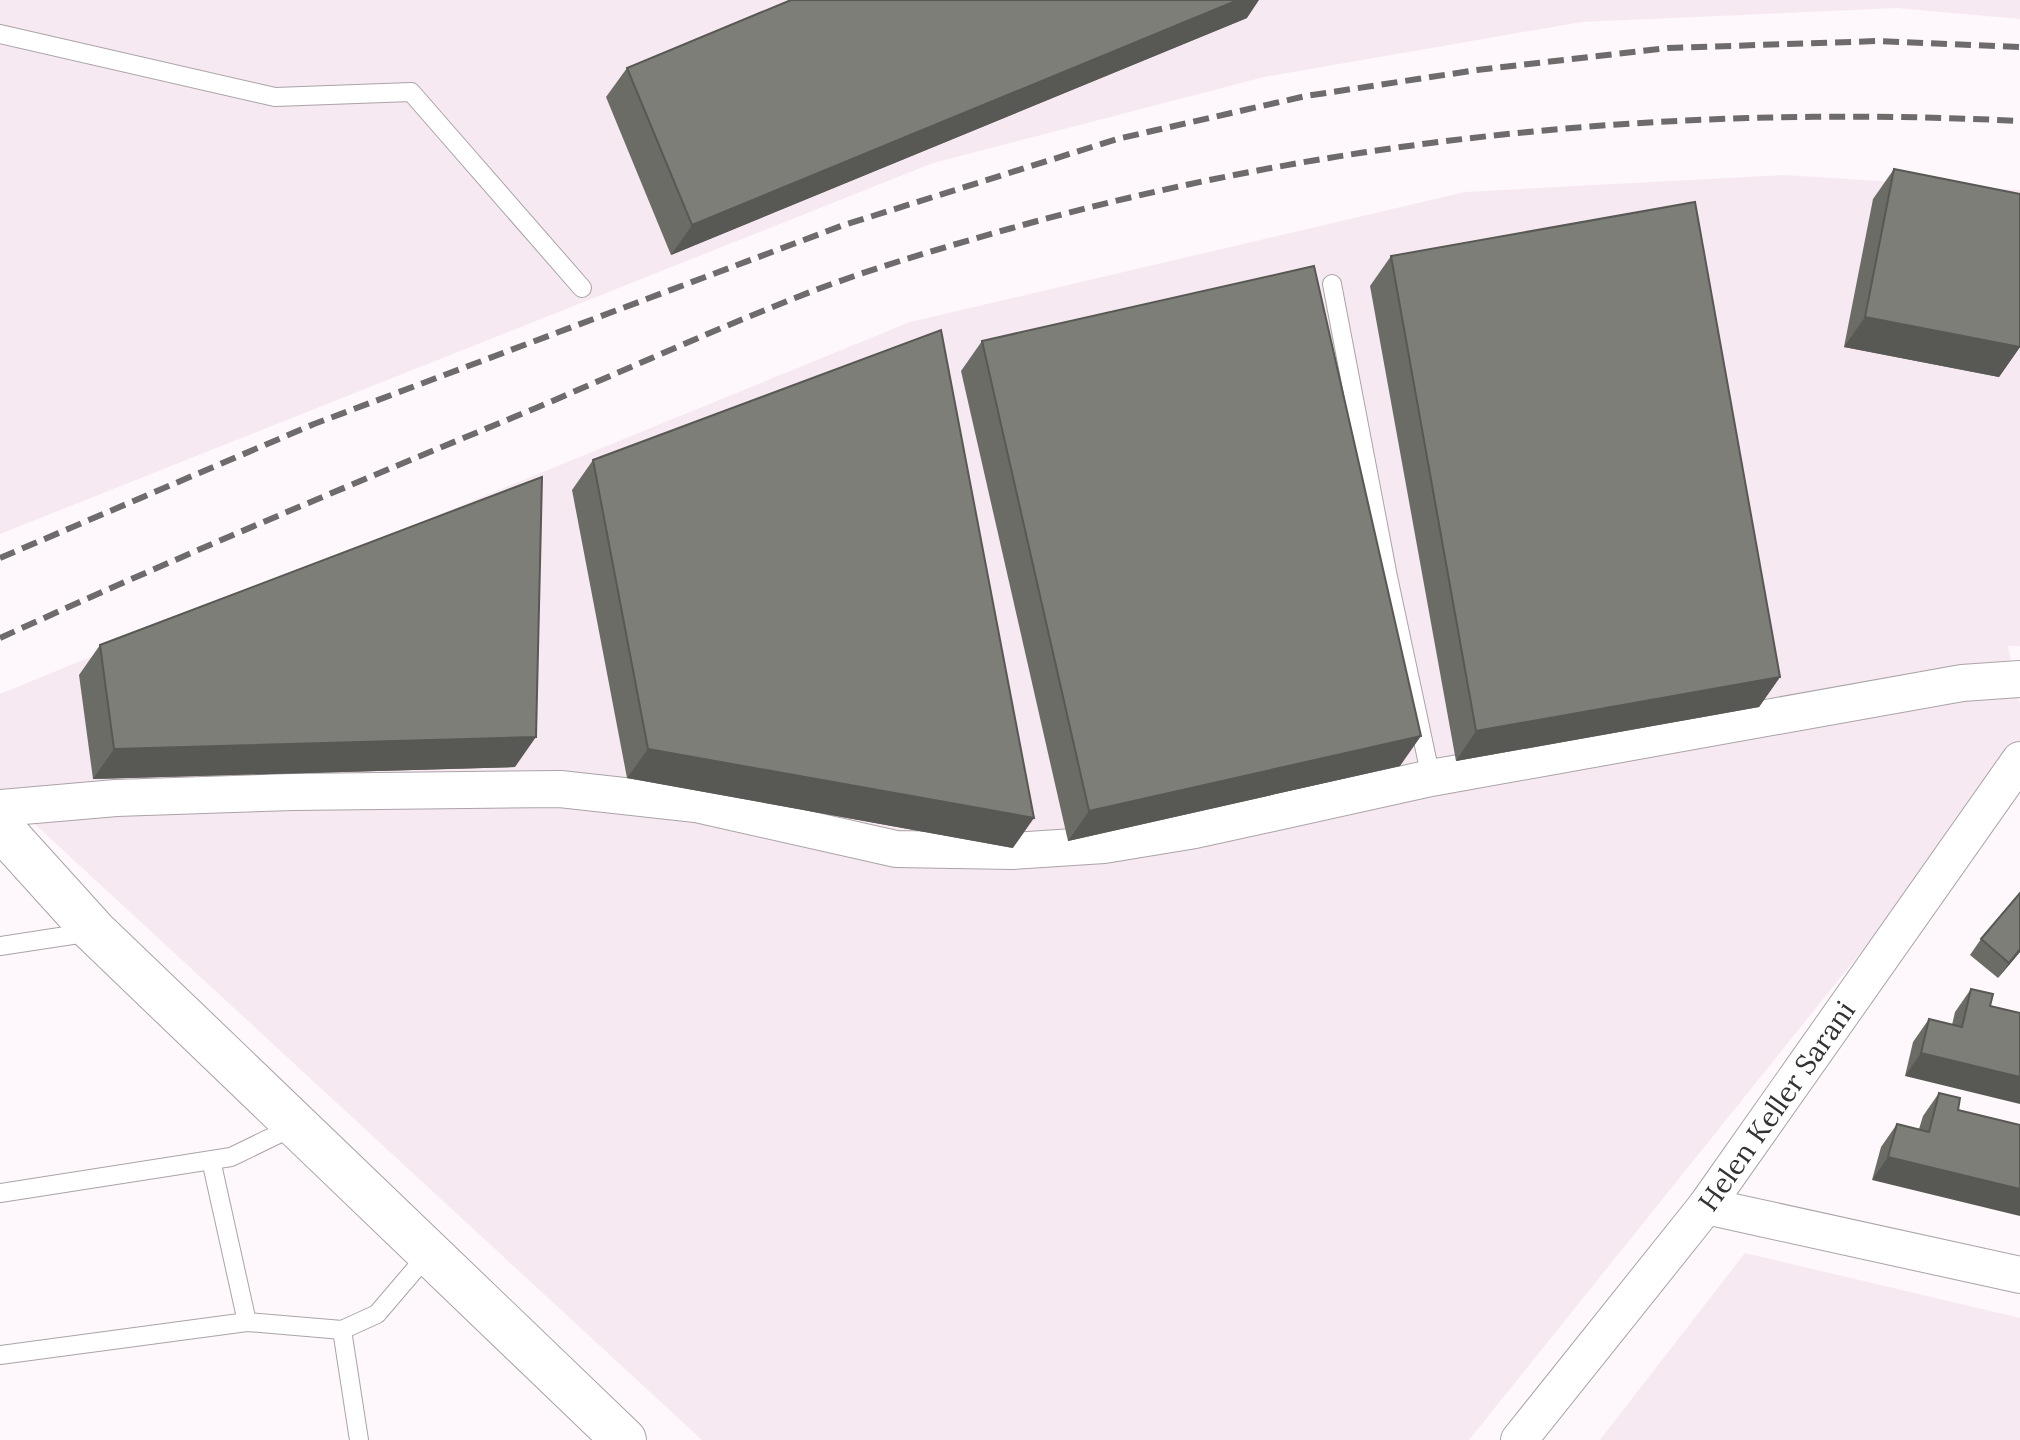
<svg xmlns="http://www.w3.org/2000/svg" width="2020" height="1440" font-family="Lora,serif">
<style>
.built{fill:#f7e9f1}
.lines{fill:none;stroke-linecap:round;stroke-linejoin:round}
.service-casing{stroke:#aaa3a7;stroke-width:20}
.minor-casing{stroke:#aaa3a7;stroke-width:38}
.tertiary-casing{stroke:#aaa3a7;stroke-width:46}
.service{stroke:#fff;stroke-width:18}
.minor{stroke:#fff;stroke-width:36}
.tertiary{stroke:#fff;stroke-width:44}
.rail{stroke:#6e6b6c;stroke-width:6;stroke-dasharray:16 8;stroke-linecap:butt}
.wall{fill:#6c6c67}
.shaded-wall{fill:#585854}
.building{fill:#7d7e78;stroke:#585854;stroke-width:2}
.labels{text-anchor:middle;stroke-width:8;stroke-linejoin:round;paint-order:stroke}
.street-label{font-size:28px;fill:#343233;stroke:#fff}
</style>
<rect width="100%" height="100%" fill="#fef7fb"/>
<path class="built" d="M0 0H2020V19L1897 8 1581 22 1264 77 933 163 0 534Z
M1784 175 2020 190V646H2008L2020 705V754L1469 1440H702L0 792V694L910 322 1465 192Z
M1745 1253 2020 1318V1440H1600Z"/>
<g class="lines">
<defs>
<path id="service" d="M0 34 275 97 411 92 582 288
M1332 284 1388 577 1431 778
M0 946 92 932
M211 1160 247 1322 342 1330
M0 1193 231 1157 295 1126
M0 1355 247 1322
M359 1440 342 1330 377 1314 429 1253"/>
<g id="minor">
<path d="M0 808 116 798 292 792 560 789 696 804 896 849 1013 851 1104 845 1195 830 1431 778 1962 683 2020 679"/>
<path d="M1706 1206 2020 1275"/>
<path id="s1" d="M1519 1440 1706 1206 2020 760"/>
</g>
<path id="tertiary" d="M0 827 94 931 624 1440"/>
</defs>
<use href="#service" class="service-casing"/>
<use href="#minor" class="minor-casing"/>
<use href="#tertiary" class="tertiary-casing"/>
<use href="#service" class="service"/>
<use href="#minor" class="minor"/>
<use href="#tertiary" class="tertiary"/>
<path class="rail" d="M0 558 314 424 841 226 1117 139 1306 96 1477 70 1668 48 1878 41 2020 47
M0 638C177 557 357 482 536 408 618 373 698 337 780 304 855 273 934 250 1012 228 1339 136 1681 104 2020 121"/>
</g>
<path class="wall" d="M1247 18 671 255 606 97 627 68Z
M1894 169 2020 347 1999 377 1844 347 1873 199Z
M1391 256 1780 677 1759 707 1456 761 1370 286Z
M982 341 1400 766 1068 841 961 371Z
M593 460 1013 848 627 778 572 490Z
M100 645 515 767 93 779 79 675Z
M2020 893V952L1998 978 1970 955 1981 939Z
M1971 989 1990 1006 1905 1076 1913 1042 1929 1019 1952 1025 1955 1012Z
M1939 1093 1958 1110 1872 1180 1881 1147 1897 1124 1919 1129 1923 1116Z"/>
<path class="shaded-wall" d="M1238 0H1259L1247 18 671 255 692 225Z
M1865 317 2020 347 1999 377 1844 347Z
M1780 677 1759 707 1456 761 1476 731Z
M1421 736 1400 766 1068 841 1089 811Z
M536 737 515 767 93 779 114 749Z
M648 749 1034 818 1013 848 627 778Z
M2020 949V952L1998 978 2009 963Z
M1921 1053 2020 1077V1104L1905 1076Z
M1888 1157 2020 1189V1216L1872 1180Z"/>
<path class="building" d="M791 0H1238L692 225 627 68Z
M1894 169 2020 194V347L1865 317Z
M1695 202 1780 677 1476 731 1391 256Z
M1314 266 1421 736 1089 811 982 341Z
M941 330 1034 818 648 749 593 460Z
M542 477 536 737 114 749 100 645Z
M2020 893V949L2009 963 1981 939Z
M1971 989 1993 994 1990 1006 2020 1013V1077L1921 1053 1929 1019 1962 1027Z
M1939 1093 1960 1098 1958 1110 2020 1125V1189L1888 1157 1897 1124 1929 1132Z"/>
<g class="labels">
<g class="street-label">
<text dy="10" stroke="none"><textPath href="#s1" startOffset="422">Helen Keller Sarani</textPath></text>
</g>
</g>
</svg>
